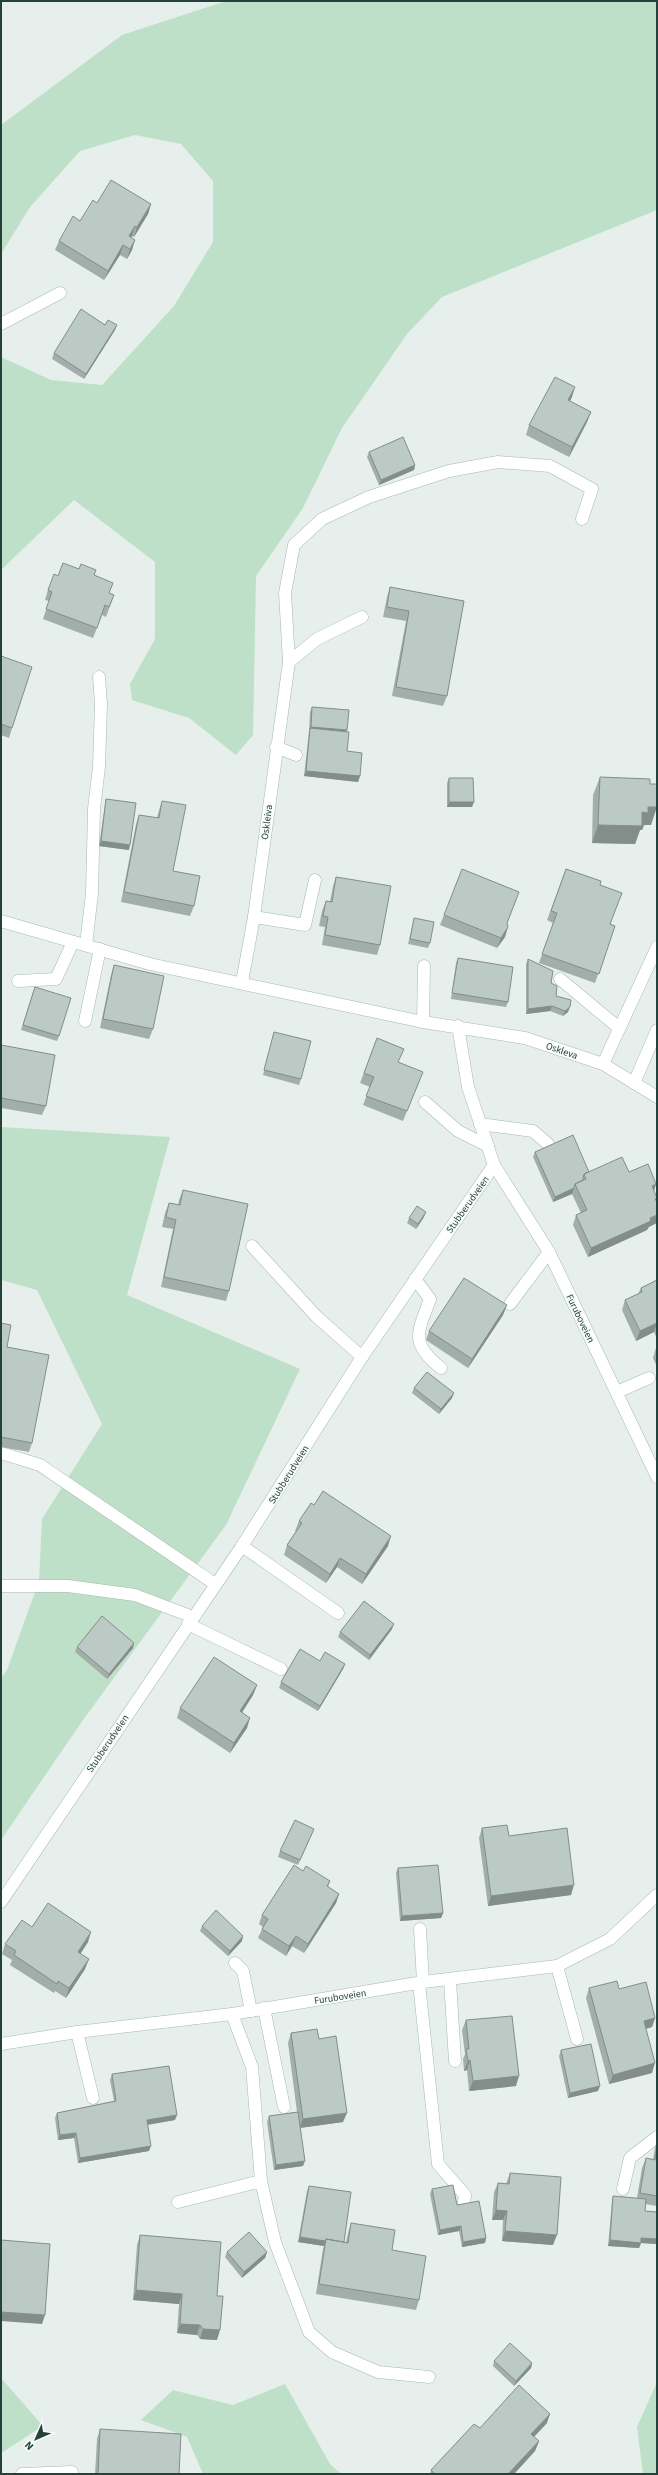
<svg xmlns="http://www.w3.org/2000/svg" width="658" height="2475" font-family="'Source Sans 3',sans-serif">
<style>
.green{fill:#bfe0c8}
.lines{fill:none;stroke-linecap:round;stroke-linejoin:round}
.lane-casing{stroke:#a8b8b2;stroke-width:13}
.street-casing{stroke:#a8b8b2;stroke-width:13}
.lane{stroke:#fff;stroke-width:12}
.street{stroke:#fff;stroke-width:12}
.wall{fill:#a1aea9}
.shaded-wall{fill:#838d89}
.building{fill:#bbcac4;stroke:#838d89}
.labels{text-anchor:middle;stroke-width:3.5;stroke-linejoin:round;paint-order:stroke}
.street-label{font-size:10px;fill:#24423a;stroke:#f7fbf9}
</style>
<rect width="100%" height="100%" fill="#e6efeb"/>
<path class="green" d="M226 1H657V210L442 297 407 334 342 428 303 508 256 576 253 735 236 755 189 718 132 700 130 684 155 639V562L74 500 1 570V357L51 380 102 385 174 306 213 242V181L181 144 135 135 80 151 30 207 1 254V125L122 35Z
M1 1127 170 1137 127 1295 300 1369 226 1525 83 1720 1 1840V1678L7 1670 39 1581 42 1519 102 1424 37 1290 1 1280Z
M1 2378 43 2426 1 2453Z
M657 2382V2474H643L637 2427Z
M285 2384 330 2464 341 2474H203L187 2437 141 2420 173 2390 233 2405Z"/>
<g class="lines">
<defs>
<path id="lane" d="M1 324 60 293
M289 662 285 593 294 545 322 519 369 497 449 471 498 462 550 466 592 489 582 519
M289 662 317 639 362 617
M276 747 296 755
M254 917 305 925 315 880
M86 945 92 893 94 809 99 767 101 704 99 677
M560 979 619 1028
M18 981 56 979 73 942
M85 1021 100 949
M423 1022 424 966
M603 1064 657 947
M634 1083 657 1030
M425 1102 458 1131 488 1146
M480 1124 533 1131 548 1144
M252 1246 316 1316 362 1357
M415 1279 430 1299C418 1332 409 1343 441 1368
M510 1304 549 1252
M617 1392 649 1378
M1 1453 40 1465 215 1584
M242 1546 338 1613
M1 1586H68L135 1595 193 1617
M188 1624 281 1669
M420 1929 423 1982
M235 1963 243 1971 251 2011
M557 1966 577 2039
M450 1980 455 2061
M419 1983 438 2164 465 2195 464 2202
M264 2008 284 2107
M232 2014 252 2067 261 2181 275 2242 309 2332 332 2352 378 2372 429 2377
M77 2032 93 2098
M623 2189 630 2158 657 2137
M178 2202 261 2181
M22 2474 72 2472"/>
<path id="street" d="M1 921 150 964 423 1022 525 1038 603 1064 657 1097
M242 982 254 917 289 662
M494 1165 549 1252 657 1477
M1 1902 242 1546 362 1357 494 1165 468 1087 458 1026
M1 2044 77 2032 232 2014 423 1982 557 1966 610 1939 657 1895"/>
</defs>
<use href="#lane" class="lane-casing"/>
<use href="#street" class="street-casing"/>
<use href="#lane" class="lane"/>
<use href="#street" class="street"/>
</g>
<path class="wall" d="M97 203 151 204 148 214 134 237 132 236 131 237 132 250 127 259 120 255 104 280 55 250 59 241 80 221Z
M105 325 115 330 84 379 52 359 54 353Z
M572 397 570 401 591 412 587 422 569 457 526 435 529 425Z
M369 452 415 465 414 470 379 485 367 457Z
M94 575 109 593 114 595 106 617 102 615 93 638 43 619 49 601 45 600 48 590 58 576Z
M390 587 464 601 447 696 443 706 392 696 406 621 383 617 387 597Z
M1 656 12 728 9 738 1 735Z
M312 707 347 730 346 732 347 751 360 776 358 782 304 776 309 731 310 712Z
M600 777 651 825H644L642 830H640L635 844 592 843 593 795Z
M449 778 472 807H447V783Z
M106 799 129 850 99 846 105 804Z
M162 801 173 871 194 906 190 916 121 902 136 824 139 815 157 818 159 810Z
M566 869 600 885 610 924 615 926 595 983 539 963 553 923 547 920Z
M336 877 380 945 377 955 322 945 325 927 319 926 322 911 326 901 330 902 333 886Z
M516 901 507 923 505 937 497 948 440 925 444 915Z
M414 918 430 943 428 948 408 944 413 923Z
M458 958 508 1002 506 1007 451 999 456 963Z
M528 959 551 983 556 996 568 1012 563 1016 550 1011 526 1014V964Z
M114 965 153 1029 149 1039 100 1028 111 975Z
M33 992 59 1036 57 1041 21 1030Z
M274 1032 301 1079 299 1085 263 1075Z
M377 1038 399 1062 419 1081 403 1121 363 1105 370 1087 360 1083Z
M1 1045 46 1106 42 1115 1 1108Z
M535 1152 589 1172H629L656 1184 654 1191 657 1199 647 1230 588 1257 573 1225 576 1215 581 1213 572 1194 553 1202 533 1157Z
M183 1190 229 1291 226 1301 161 1287 173 1229 162 1227 165 1213 169 1203 178 1205 179 1200Z
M424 1217 416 1229 407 1223 409 1218Z
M657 1280V1339L654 1332 636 1341 622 1310 625 1300 638 1294 641 1288Z
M507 1305 503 1315 468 1368 426 1340 429 1331Z
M1 1323 32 1443 29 1452 1 1447Z
M656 1348H657V1367L653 1358Z
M414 1388 452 1398 439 1414 412 1393Z
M314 1505 388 1546 362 1584 337 1567 326 1583 284 1555 287 1545 296 1531H295L299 1521Z
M392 1629 369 1660 338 1637 340 1632Z
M77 1647 133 1648 107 1679 75 1652Z
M345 1664 343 1669 318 1711 279 1688 281 1682Z
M257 1685 253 1695 242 1713 247 1728 230 1753 177 1718 180 1708Z
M482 1828 509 1836 571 1895 488 1906 479 1838Z
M312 1834 298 1865 278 1857 280 1851Z
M398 1868 443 1913 441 1918 400 1921 396 1873Z
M303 1871 330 1881 328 1887 339 1894 336 1903 304 1953 292 1946 286 1956 258 1938 263 1927 259 1924 262 1915Z
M202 1926 242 1941 228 1956 200 1931Z
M88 1942 80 1954 85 1969 66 1998 55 1991 54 1993 10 1965 12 1960 2 1954 5 1944Z
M589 1988 619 1989 655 2018 652 2027 646 2029 652 2073 609 2084 586 1998Z
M466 2020 516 2086 469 2091 467 2070 464 2071 463 2059 465 2054 462 2030Z
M291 2033 319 2039 343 2122 300 2128 303 2166 274 2170 267 2122 269 2116 297 2112 288 2043Z
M561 2050 598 2091 568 2098 559 2056Z
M112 2074 175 2120 148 2125 149 2151 78 2163 74 2138 58 2140 55 2118 57 2113 114 2101 110 2080Z
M657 2139V2206L645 2204V2211L657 2212V2244L641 2243 639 2248 608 2246 612 2201 613 2196 637 2198 642 2168 646 2158 653 2159 656 2143Z
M510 2173 553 2245 502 2241 503 2220H492L494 2192 498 2183 506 2184Z
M309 2186 344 2242H346L348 2233 351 2223 392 2250 419 2300 416 2310 316 2294 323 2249 324 2246 298 2242 307 2191Z
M432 2189 486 2238 485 2243 462 2247 459 2231 438 2235 430 2194Z
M140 2235 217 2296V2340L200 2339 197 2335 177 2333 179 2304 133 2300 137 2245Z
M227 2252H267L265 2258 242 2278 225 2257Z
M494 2361 532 2363 531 2368 514 2386 493 2366Z
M547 2423 534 2437 539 2441 535 2451 514 2474H430L431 2470 480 2428Z
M100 2429 179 2474H95L97 2439Z"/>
<path class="shaded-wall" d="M151 204 148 214 134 237 137 227Z
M135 226 132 236 125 246 129 236Z
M135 240 132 250 127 259 130 249Z
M123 245 120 255 104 280 108 271Z
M117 325 115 330 84 379 86 374Z
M575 387 572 397 565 410 568 400Z
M591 412 587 422 569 457 572 447Z
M415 465 414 470 379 485 381 480Z
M311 727 347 730 345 735 310 729Z
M306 771 360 776 358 782 304 776Z
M449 802H474L472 807H447Z
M648 807H657L651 825H644L642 830H640L635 844 592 843 598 825Z
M101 841 130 845 129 850 99 846Z
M508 927 505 937 497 948 501 938Z
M552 1006 550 1011 526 1014 528 1009Z
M570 1007 568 1012 563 1016 565 1011Z
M656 1184 653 1194 652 1186Z
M574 1188 572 1194 553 1202 555 1197Z
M426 1212 424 1217 416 1229 418 1224Z
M657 1215V1223L649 1227 647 1230 588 1257 591 1248Z
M507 1305 503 1315 468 1368 472 1359Z
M657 1323 654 1332 636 1341 640 1331Z
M454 1393 452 1398 439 1414 441 1409Z
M391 1536 388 1546 362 1584 366 1574Z
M340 1558 337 1567 326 1583 330 1574Z
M394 1624 392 1629 369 1660 370 1655Z
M134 1643 133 1648 107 1679 109 1674Z
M345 1664 343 1669 318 1711 320 1706Z
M257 1685 253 1695 236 1721 240 1711Z
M250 1718 247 1728 230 1753 234 1743Z
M574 1885 571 1895 488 1906 491 1896Z
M339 1894 336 1903 304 1953 308 1944Z
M443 1913 441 1918 400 1921 402 1916Z
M91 1932 88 1942 75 1962 78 1952Z
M243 1936 242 1941 228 1956 230 1951Z
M296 1936 292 1946 286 1956 289 1946Z
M89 1959 85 1969 66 1998 69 1988Z
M655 2018 652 2027 640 2030 644 2021Z
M470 2060 467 2070 464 2071 468 2061Z
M655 2063 652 2073 609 2084 613 2075Z
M519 2076 516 2086 469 2091 473 2081Z
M600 2086 598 2091 568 2098 570 2093Z
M347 2113 343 2122 299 2128 303 2119Z
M177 2115 175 2120 145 2125 147 2120Z
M76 2133 74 2138 58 2140 60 2135Z
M151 2146 149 2151 78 2163 80 2158Z
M305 2161 303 2166 274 2170 276 2165Z
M496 2210 507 2211 503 2220H492Z
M461 2226 459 2231 438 2235 440 2230Z
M505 2231 557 2235 553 2245 502 2241Z
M300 2237 325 2241 324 2246 298 2242Z
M486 2238 485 2243 462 2247 463 2242Z
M641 2238 657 2239V2244L641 2243 639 2248 608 2246 610 2240Z
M267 2252 265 2258 242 2278 244 2272Z
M136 2290 182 2294 179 2304 133 2300Z
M1 2312 45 2315 42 2324 1 2321Z
M180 2324 200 2325 197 2335 177 2333Z
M203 2329 220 2330 217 2340 200 2339Z
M532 2363 531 2368 514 2386 516 2381Z
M550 2414 547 2423 527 2444 531 2434Z
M539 2441 535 2451 514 2474H508Z"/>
<path class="building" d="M111 180 151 204 137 227 135 226 129 236 135 240 130 249 123 245 108 271 59 241 73 216 80 221 93 200 97 203Z
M81 309 105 325 108 320 117 325 86 374 54 353Z
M555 377 575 387 568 400 591 412 572 447 529 425Z
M403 437 415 465 381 480 369 452Z
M63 563 79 569 81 564 96 570 94 575 113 583 109 593 114 595 109 607 105 605 97 628 46 609 52 592 48 590 54 574 58 576Z
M390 587 464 601 447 696 396 687 409 611 387 607Z
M1 656 32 667 12 728 1 724Z
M312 707 349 710 347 730 311 727Z
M310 728 349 732 347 751 362 753 360 776 306 771Z
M600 777 650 779V784H657V807H648V813L642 812V826L598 825Z
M449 778H473L474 802H449Z
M106 799 136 803 130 845 101 841Z
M162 801 186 805 173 871 200 876 194 906 124 892 139 815 159 818Z
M462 869 519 892 507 923 508 927 501 938 444 915Z
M566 869 601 881 600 885 622 893 610 924 615 926 599 974 542 954 557 913 551 911Z
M336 877 391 886 380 945 325 935 328 917 323 916 326 901 332 902Z
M414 918 434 922 430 943 410 939Z
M458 958 513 967 508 1002 452 993Z
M528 959 553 971 551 983 557 986 556 996 571 1000 570 1007 565 1011 552 1006 528 1009Z
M114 965 164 976 153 1029 103 1019Z
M35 987 71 998 59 1036 23 1025Z
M274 1032 311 1041 301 1079 264 1070Z
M377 1038 404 1049 398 1062 423 1072 407 1111 366 1096 374 1077 364 1073Z
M1 1045 55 1055 46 1106 1 1098Z
M573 1135 589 1172 584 1174 583 1178V1180L575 1184 574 1188 555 1197 535 1152Z
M622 1157 629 1172 648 1164 656 1184 652 1186 657 1198 655 1199 657 1202V1215L650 1218 651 1221 591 1248 576 1215 587 1210 575 1184 586 1179 584 1174Z
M183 1190 248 1204 229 1291 164 1277 176 1220 166 1217 169 1203 180 1205Z
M417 1206 426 1212 418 1224 409 1218Z
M464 1278 507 1305 472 1359 429 1331Z
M657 1280V1323L640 1331 625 1300 642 1292 641 1288Z
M1 1323 11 1325 7 1347 49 1355 32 1443 1 1437Z
M427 1372 454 1393 441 1409 414 1388Z
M323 1491 391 1536 366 1574 340 1558 330 1574 287 1545 302 1523 299 1521 311 1503 314 1505Z
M364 1601 394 1624 370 1655 340 1632Z
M102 1616 134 1643 109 1674 77 1647Z
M300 1649 320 1661 325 1652 345 1664 320 1706 281 1682Z
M214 1657 257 1685 240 1711 250 1718 234 1743 180 1708Z
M295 1820 314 1829 300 1860 280 1851Z
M507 1825 509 1836 567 1828 574 1885 491 1896 482 1828Z
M294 1865 303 1871 306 1866 330 1881 327 1886 339 1894 308 1944 296 1936 289 1946 262 1929 268 1919 262 1915Z
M438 1865 443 1913 402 1916 398 1868Z
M48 1903 91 1932 78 1952 89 1959 69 1988 58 1981 57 1984 14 1955 16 1951 5 1944 22 1920 32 1927Z
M216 1910 243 1936 230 1951 202 1926Z
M617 1981 619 1989 646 1982 655 2018 644 2021 655 2063 613 2075 589 1988Z
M512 2016 519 2076 473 2081 470 2060 468 2061 466 2049H469L466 2020Z
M317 2029 319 2039 336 2036 347 2113 303 2119 291 2033Z
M591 2044 600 2086 570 2093 561 2050Z
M169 2066 177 2115 147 2120 151 2146 80 2158 76 2133 60 2135 57 2113 116 2101 112 2074Z
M298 2112 305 2161 276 2165 269 2116Z
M657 2146V2196L640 2193 646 2158 655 2160Z
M510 2173 561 2177 557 2235 505 2231 507 2211 496 2210 498 2183 509 2184Z
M453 2185 457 2205 479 2201 486 2238 463 2242 461 2226 440 2230 432 2189Z
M309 2186 351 2192 344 2242 326 2239 325 2241 300 2237Z
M613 2196 646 2199 645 2211 657 2212V2239L641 2238V2243L610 2240Z
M351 2223 395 2230 392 2250 426 2256 419 2300 319 2284 326 2239 348 2243Z
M249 2232 267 2252 244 2272 227 2252Z
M140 2235 221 2242 217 2296H223L220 2330 203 2329 200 2325 180 2324 182 2294 136 2290Z
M1 2240 50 2244 45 2315 1 2312Z
M510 2343 532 2363 516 2381 494 2361Z
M519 2385 550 2414 531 2434 539 2441 508 2474H435L431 2470 474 2424 480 2428Z
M100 2429 181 2434 179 2474H98Z"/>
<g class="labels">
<g class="street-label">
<text transform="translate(266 822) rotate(-83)" y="4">Oskleiva</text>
<text transform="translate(562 1050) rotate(19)" y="4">Oskleva</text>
<text transform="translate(467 1204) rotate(-55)" y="4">Stubberudveien</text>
<text transform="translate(581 1318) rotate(64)" y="4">Furuboveien</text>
<text transform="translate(288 1474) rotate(-58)" y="4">Stubberudveien</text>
<text transform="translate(107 1743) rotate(-56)" y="4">Stubberudveien</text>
<text transform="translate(340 1996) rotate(-9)" y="4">Furuboveien</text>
</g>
</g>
<rect width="658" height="2475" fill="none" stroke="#24423a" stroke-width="4"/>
<g transform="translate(36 2439) rotate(225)" stroke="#f7fbf9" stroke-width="3" paint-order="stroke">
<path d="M0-3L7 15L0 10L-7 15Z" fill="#24423a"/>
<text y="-6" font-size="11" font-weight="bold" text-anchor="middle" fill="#24423a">N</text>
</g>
</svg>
